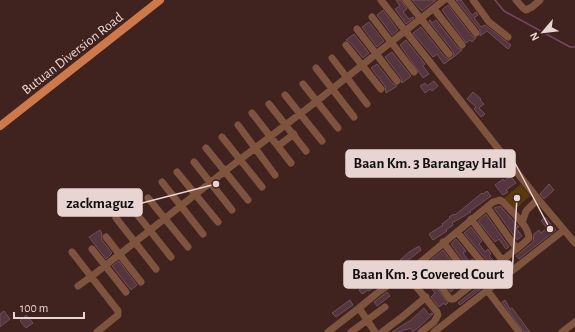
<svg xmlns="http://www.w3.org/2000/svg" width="575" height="332" font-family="'Alegreya Sans',sans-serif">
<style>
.green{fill:#5a390c}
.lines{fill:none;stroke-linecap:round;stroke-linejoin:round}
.stream{stroke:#784565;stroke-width:1.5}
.building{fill:#56363e;stroke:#714f57}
.minor{stroke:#7e543e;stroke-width:7}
.major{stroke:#ce794b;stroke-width:8}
.labels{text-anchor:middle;stroke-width:3.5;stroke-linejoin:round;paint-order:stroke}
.street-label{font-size:14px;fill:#e8d4d1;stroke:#40221f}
.leader{fill:none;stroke:#e8d4d1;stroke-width:1.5}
.callout-dot{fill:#e8d4d1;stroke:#40221f;stroke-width:1.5}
.callout{fill:#e8d4d1;stroke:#e8d4d1;stroke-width:1.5}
.callout-label{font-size:15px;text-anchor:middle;font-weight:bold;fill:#111}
</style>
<rect width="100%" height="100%" fill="#40221f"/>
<path class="green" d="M521 184 530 196 513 211 503 199Z"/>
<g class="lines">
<path class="stream" d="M495 0 504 11 570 47H575"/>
</g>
<path class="building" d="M396 0H401L407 9 403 12 409 19 413 17 414 18 406 24 395 9 400 6Z
M412 0H436L422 11Z
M456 0H461L472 15 476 12 478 15 474 18 481 27 485 25 511 45 508 49 487 31 480 36V30Z
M448 5 472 36 476 38 472 42 470 40 466 43 442 10Z
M383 10 398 30 392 35 377 15Z
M430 20 432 23 436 20 458 48 462 50 455 56 444 64 437 54 433 57 413 33 421 27 445 57 448 59 452 58 454 55 453 51 429 21Z
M369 22 384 41 377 47 362 27Z
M354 34 369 53 363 58 350 42 346 40Z
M406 40 425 64 423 66 429 74 423 78 400 45Z
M392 52 411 76 402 83 401 78 385 57Z
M377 64 393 84 397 86 386 93 385 86 371 68Z
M434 81 438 86 432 91 430 89 425 93 420 86 425 83 427 86Z
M473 92 481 99 480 100 484 104 479 108 485 114 481 117 474 109 476 107 467 99Z
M511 176 516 183 506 190 508 192 503 195 495 185 503 179 504 181Z
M549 184 554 190 544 199 540 194Z
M487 191 491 196 473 209 470 211 471 212 452 223 453 225 446 230 447 231 433 240 429 234 443 225 442 224 450 218 449 217 454 214 455 215 482 193 483 194Z
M500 206 519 227 516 228 522 236 517 240 494 208Z
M486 214 509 247 506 249 499 239 495 242 478 221Z
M545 217 556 230 519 259 516 256 533 242 534 234 539 230 541 233 547 228 541 221Z
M471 227 482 241 479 244 485 252 488 249 491 254 489 256 493 260 489 263 464 233Z
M100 230 102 234 101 237 102 240 112 253 106 259 89 237Z
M456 239 466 251 463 253 469 261 473 259 481 269 473 274 451 244Z
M419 246 421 250 401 266 398 262 409 252Z
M443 250 465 279 458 285 460 286 456 289 455 287 451 292 434 269 436 267 431 260Z
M119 261 137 285 131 290 112 266Z
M510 261 512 264 500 274 460 305 458 303Z
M421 268 448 303 445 305 444 303 439 307 431 297 435 293 426 280 419 273 414 276 412 274Z
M379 279 380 282 369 291 368 290 362 294 359 290 374 280 375 281Z
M387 292 390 296 377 306 374 302Z
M350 300 353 305 336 317 332 313Z
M505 300 510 309 512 308 530 332H524L502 302Z
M424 308 429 315 431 313 433 314 418 328 413 332 410 328 406 330 405 329 401 332H392L411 320Z
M4 311 10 319 0 327V314Z
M26 315 33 323 26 328 20 321Z"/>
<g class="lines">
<path class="minor" d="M381 0 538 199 575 243
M406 0 449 54
M450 0 476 33
M473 0 489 22 508 37
M516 0 523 8 526 10 532 7 540 0
M434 9 462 45
M372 17 414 72
M357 29 397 81
M346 45 381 89
M332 58 367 104
M316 68 354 117
M303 84 338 128
M285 95 322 141
M269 104 306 151
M252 113 291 163
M238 125 275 175
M222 137 262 187
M278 146 294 134
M206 148 248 200
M194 162 232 210
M177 172 218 222
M162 182 203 234
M148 198 188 247
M487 207 517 249
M132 208 171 257
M116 218 156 269
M471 219 502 260
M522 223 526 211 538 199
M457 232 489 271
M106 237 141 282
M443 242 474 283
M92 249 126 292
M72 252 118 311V315L97 332
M405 273 437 312 438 315 434 322 421 332
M78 286 92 276 225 171 317 101 444 0
M487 290 519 332
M328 332 359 308
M351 332 385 307
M375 332 359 308 376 294 422 261 493 202 500 200 503 202C511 211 529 226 529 238L524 243 454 299H450L422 261
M382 332 402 317 426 297
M434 332 564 230
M562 332 575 322"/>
<path class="major" d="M0 126 160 0"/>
</g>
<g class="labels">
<g class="street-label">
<text transform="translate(72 53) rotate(-38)" y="5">Butuan Diversion Road</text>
</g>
</g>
<path class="leader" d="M550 229L515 163M216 184L142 203M517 198L512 274"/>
<g class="callout-dot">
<circle cx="550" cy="229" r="4"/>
<circle cx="216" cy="184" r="4"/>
<circle cx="517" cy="198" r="4"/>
</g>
<g class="callout">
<rect x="346" y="150" width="169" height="27" rx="4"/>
<rect x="58" y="189" width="84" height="27" rx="4"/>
<rect x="344" y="261" width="168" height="27" rx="4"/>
</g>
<g class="callout-label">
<text x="430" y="168">Baan Km. 3 Barangay Hall</text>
<text x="100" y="208">zackmaguz</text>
<text x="428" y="279">Baan Km. 3 Covered Court</text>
</g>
<g transform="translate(543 32) rotate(242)" stroke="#40221f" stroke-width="3" paint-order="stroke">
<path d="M0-3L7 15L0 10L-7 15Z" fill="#e8d4d1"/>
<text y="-6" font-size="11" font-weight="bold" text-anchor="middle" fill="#e8d4d1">N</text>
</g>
<path d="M14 312v6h70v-6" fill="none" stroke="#e8d4d1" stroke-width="2"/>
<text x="20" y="312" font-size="12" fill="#e8d4d1" stroke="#40221f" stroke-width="3" paint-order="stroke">100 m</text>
</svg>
